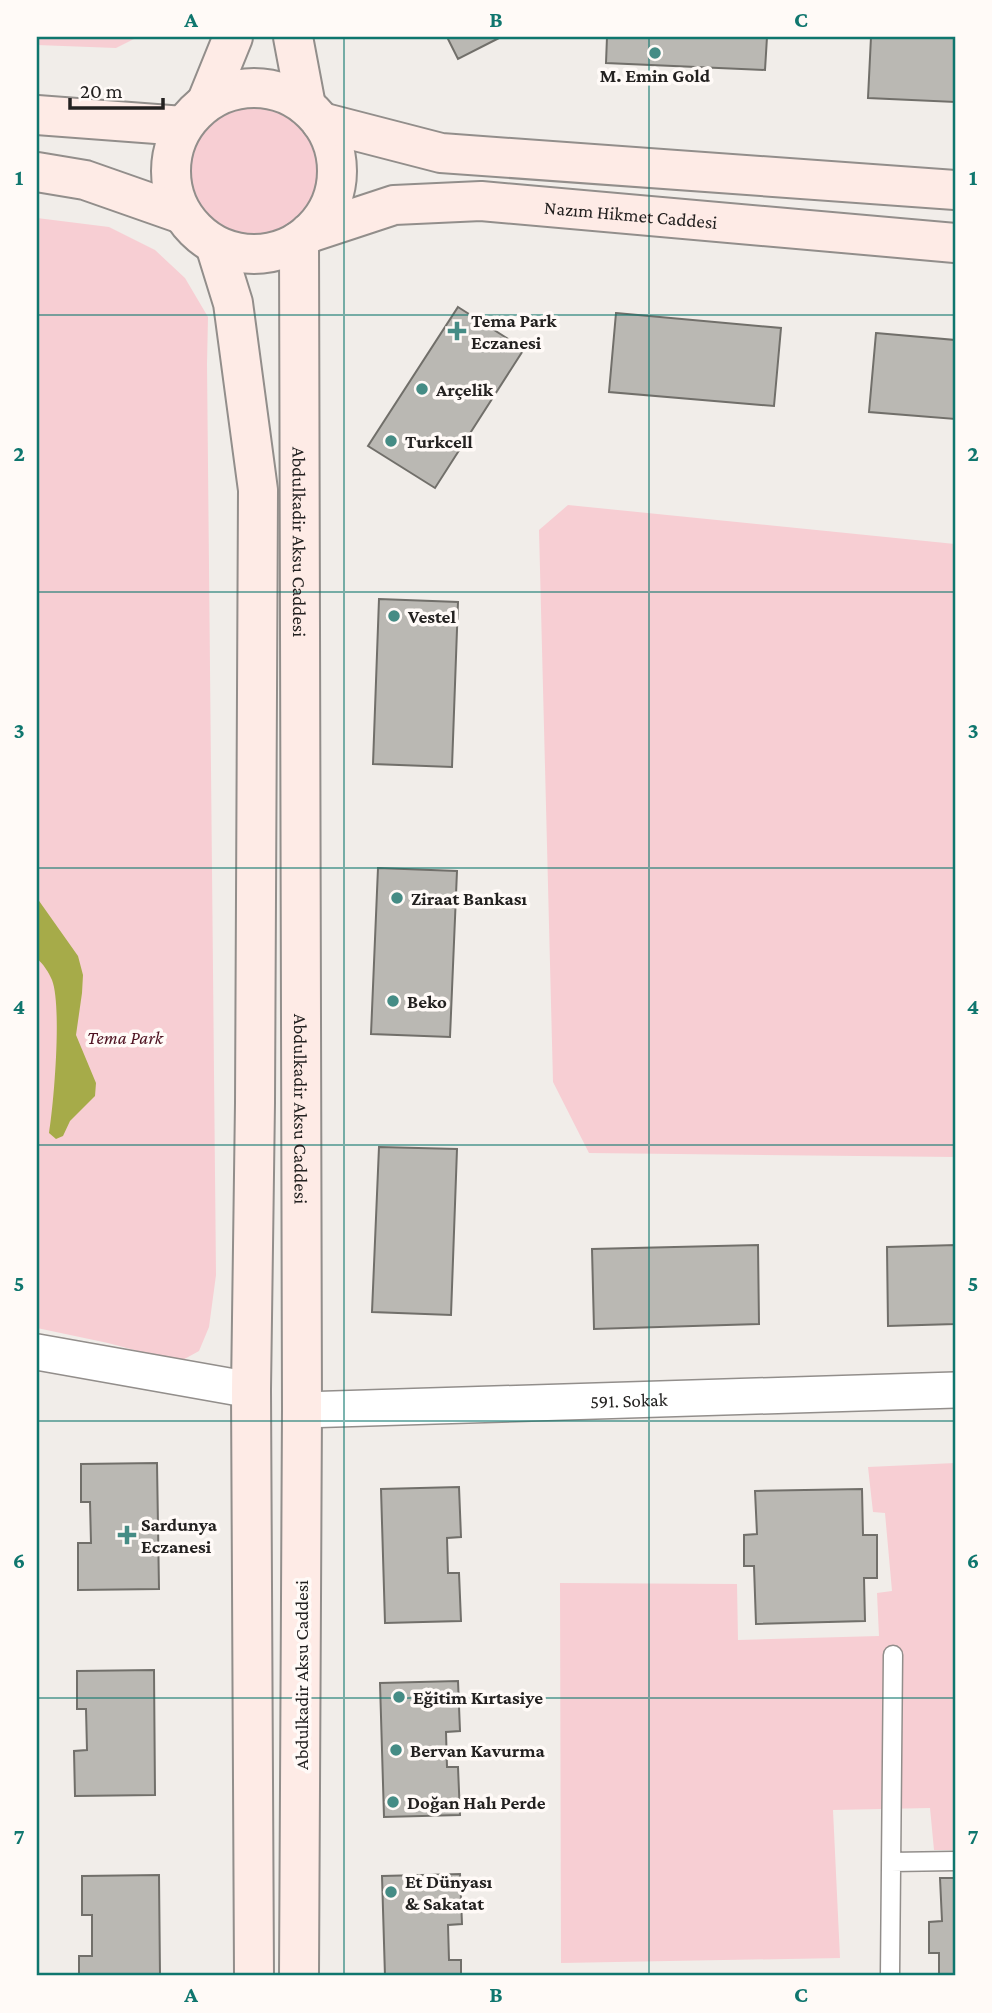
<svg xmlns="http://www.w3.org/2000/svg" width="992" height="2013" font-family="'Crimson Pro',serif">
<style>
.green{fill:#f7ced3}
.water{fill:#a6ab49}
.building{fill:#bab8b3;stroke:#716f6a;stroke-width:2}
.lines{fill:none;stroke-linecap:round;stroke-linejoin:round}
.lane-casing{stroke:#928e8b;stroke-width:21}
.street-casing{stroke:#928e8b;stroke-width:38}
.secondary-casing{stroke:#928e8b;stroke-width:42}
.lane{stroke:#fff;stroke-width:18}
.street{stroke:#fff;stroke-width:35}
.secondary{stroke:#feebe6;stroke-width:38}
.grid{fill:none;stroke:#0f766e;stroke-width:2;stroke-opacity:0.55}
.poi-dot{fill:#458c85;stroke:#fffaf7;stroke-width:2.5}
.labels{text-anchor:middle;stroke-width:7;stroke-linejoin:round;paint-order:stroke}
.poi-label{font-size:19px;font-weight:bold;fill:#232120;stroke:#fffaf7;text-anchor:start}
.street-label{font-size:19px;fill:#232120;stroke:#fffaf7}
.park-label{font-size:19px;font-style:italic;fill:#4e1120;stroke:#fffaf7}
.neatline{fill:none;stroke:#0f766e;stroke-width:2.5}
.grid-label{font-size:23px;text-anchor:middle;font-weight:bold;fill:#0f766e}
</style>
<rect width="100%" height="100%" fill="#f1ede9"/>
<path class="green" d="M37 37H138L116 48 37 45Z
M185 171a66 66 0 1 1 132 0a66 66 0 1 1-132 0Z
M37 218 109 227 155 250 185 278 208 317 207 364 216 1275 209 1327 199 1351 179 1362 108 1343 37 1328Z
M568 505 955 544V1157L589 1153 553 1082 539 530Z
M955 1463V1850H934L930 1808 833 1810 840 1958 561 1963 560 1583 737 1584 738 1640 879 1636 877 1593 892 1591 885 1513 873 1512 868 1467Z"/>
<path class="water" d="M37 898 78 956 83 975 82 993 76 1035 96 1083 95 1096 70 1121 63 1136 56 1139 49 1133C54 1103 62 1006 52 980 49 973 43 963 37 959Z"/>
<path class="building" d="M447 37H501L458 59Z
M607 37H767L765 70 606 63Z
M871 37H955V102L868 98Z
M458 307 524 349 435 488 368 446Z
M616 313 781 328 774 406 609 392Z
M876 333 955 340V419L869 412Z
M379 599 458 602 452 767 373 764Z
M378 868 457 871 450 1037 371 1034Z
M379 1147 457 1149 451 1315 372 1312Z
M758 1245 759 1324 594 1329 592 1249Z
M955 1245V1324L888 1326 887 1247Z
M157 1463 159 1589 78 1590V1543H91L90 1502H81V1464Z
M459 1487 461 1537 447 1538 448 1573H459L461 1621 385 1623 381 1489Z
M862 1489 863 1535H877V1578H864L865 1621 756 1624 754 1566H744V1535L757 1534 755 1491Z
M154 1670 155 1795 75 1796 74 1751 87 1750 86 1709H77V1671Z
M458 1681 460 1731 446 1732 447 1767H458L460 1815 384 1817 380 1683Z
M460 1874 462 1924 448 1925 449 1960H461V1976H385L382 1876Z
M159 1875 160 1976H79V1956H92V1915H82V1876Z
M940 1878H955V1976H939V1953H929V1922L942 1921Z"/>
<g class="lines">
<defs>
<path id="lane" d="M891 1862 955 1861
M890 1975 893 1655"/>
<g id="street">
<path d="M37 1352 251 1390"/>
<path id="s1" d="M302 1410 955 1390"/>
</g>
<g id="secondary">
<path d="M293 37 306 106"/>
<circle cx="254" cy="171" r="83"/>
<path d="M207 101 233 37"/>
<path d="M37 115 183 126"/>
<path d="M321 122 441 153 955 190"/>
<path d="M37 172 85 180 182 214"/>
<path id="s2" d="M309 233 394 205 481 201 955 243"/>
<path id="s3" d="M299 241 302 1410 299 1976"/>
<path d="M215 245 233 303 258 490 255 1103 251 1390 254 1976"/>
</g>
</defs>
<use href="#lane" class="lane-casing"/>
<use href="#street" class="street-casing"/>
<use href="#secondary" class="secondary-casing"/>
<use href="#lane" class="lane"/>
<use href="#street" class="street"/>
<use href="#secondary" class="secondary"/>
</g>
<path class="grid" d="M344 37V1976M649 37V1976M37 315H955M37 592H955M37 868H955M37 1145H955M37 1421H955M37 1698H955"/>
<g class="poi-dot">
<circle cx="655" cy="53" r="7"/>
<path d="M453.5 320.5h7v7h7v7h-7v7h-7v-7h-7v-7h7z"/>
<circle cx="422" cy="389" r="7"/>
<circle cx="391" cy="441" r="7"/>
<circle cx="394" cy="616" r="7"/>
<circle cx="397" cy="898" r="7"/>
<circle cx="393" cy="1001" r="7"/>
<path d="M123.5 1524.5h7v7h7v7h-7v7h-7v-7h-7v-7h7z"/>
<circle cx="399" cy="1697" r="7"/>
<circle cx="396" cy="1750" r="7"/>
<circle cx="393" cy="1802" r="7"/>
<circle cx="391" cy="1892" r="7"/>
</g>
<g class="labels">
<g class="poi-label">
<text x="655" y="82" text-anchor="middle">M. Emin Gold</text>
<text x="471" y="327">Tema Park<tspan x="471" dy="22">Eczanesi</tspan></text>
<text x="436" y="396">Arçelik</text>
<text x="405" y="448">Turkcell</text>
<text x="408" y="623">Vestel</text>
<text x="411" y="905">Ziraat Bankası</text>
<text x="407" y="1008">Beko</text>
<text x="141" y="1531">Sardunya<tspan x="141" dy="22">Eczanesi</tspan></text>
<text x="413" y="1704">Eğitim Kırtasiye</text>
<text x="410" y="1757">Bervan Kavurma</text>
<text x="407" y="1809">Doğan Halı Perde</text>
<text x="405" y="1888">Et Dünyası<tspan x="405" dy="22">&amp; Sakatat</tspan></text>
</g>
<g class="street-label">
<text dy="7" stroke="none"><textPath href="#s2" startOffset="327">Nazım Hikmet Caddesi</textPath></text>
<text dy="7" stroke="none"><textPath href="#s3" startOffset="301">Abdulkadir Aksu Caddesi</textPath></text>
<text dy="7" stroke="none"><textPath href="#s3" startOffset="868">Abdulkadir Aksu Caddesi</textPath></text>
<text dy="7" stroke="none"><textPath href="#s1" startOffset="327">591. Sokak</textPath></text>
<text transform="translate(301 1675) rotate(-90)" y="7">Abdulkadir Aksu Caddesi</text>
</g>
<g class="park-label">
<text x="125" y="1044">Tema Park</text>
</g>
</g>
<rect width="992" height="2013" fill="none" stroke="#fffaf7" stroke-width="77"/>
<path d="M70 98v10h93v-10" fill="none" stroke="#232120" stroke-width="3.5"/>
<text x="80" y="98" font-size="21" fill="#232120" stroke="#fffaf7" stroke-width="5" paint-order="stroke">20 m</text>
<rect x="38" y="38" width="916" height="1936" class="neatline"/>
<g class="grid-label">
<text x="191" y="27">A</text>
<text x="496" y="27">B</text>
<text x="801" y="27">C</text>
<text x="19" y="185">1</text>
<text x="973" y="185">1</text>
<text x="19" y="461">2</text>
<text x="973" y="461">2</text>
<text x="19" y="738">3</text>
<text x="973" y="738">3</text>
<text x="19" y="1014">4</text>
<text x="973" y="1014">4</text>
<text x="19" y="1291">5</text>
<text x="973" y="1291">5</text>
<text x="19" y="1568">6</text>
<text x="973" y="1568">6</text>
<text x="19" y="1844">7</text>
<text x="973" y="1844">7</text>
<text x="191" y="2002">A</text>
<text x="496" y="2002">B</text>
<text x="801" y="2002">C</text>
</g>
</svg>
